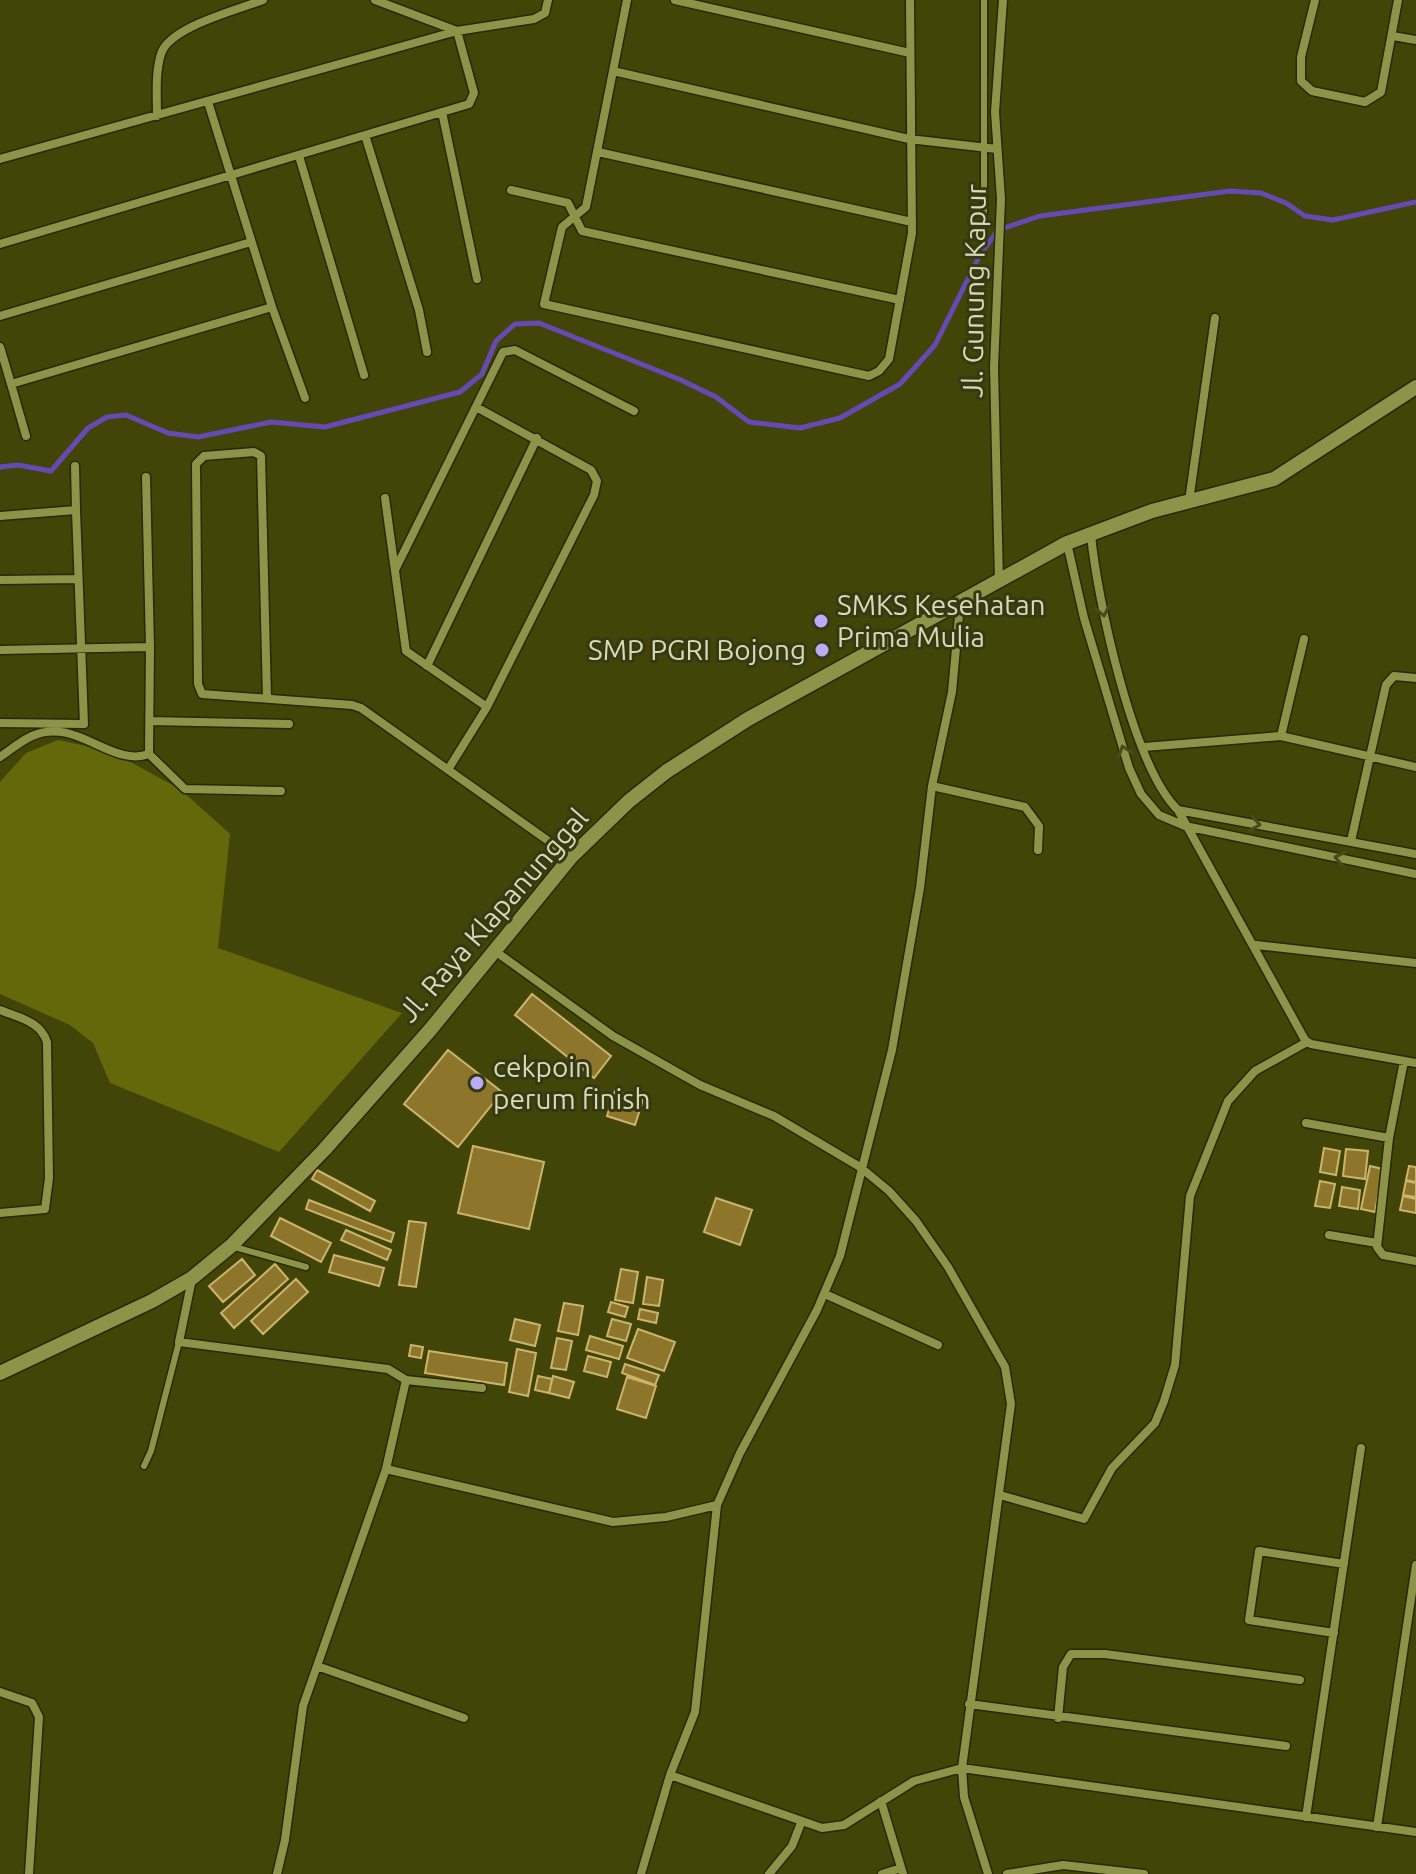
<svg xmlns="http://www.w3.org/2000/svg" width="1416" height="1874" font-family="Ubuntu,sans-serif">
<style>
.green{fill:#64680a}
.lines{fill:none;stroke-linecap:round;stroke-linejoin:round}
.stream{stroke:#6749b3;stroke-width:5}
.building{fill:#8d762b;stroke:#ccb56b;stroke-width:2}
.service-casing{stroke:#282a02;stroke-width:9}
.minor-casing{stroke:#282a02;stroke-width:11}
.tertiary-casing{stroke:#282a02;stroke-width:17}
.service{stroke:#8d9349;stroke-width:6}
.minor{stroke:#8d9349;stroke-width:8}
.tertiary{stroke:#8d9349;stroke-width:14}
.oneway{stroke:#484b1d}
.poi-dot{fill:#b9abf7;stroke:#373912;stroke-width:3}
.labels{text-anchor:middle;stroke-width:6;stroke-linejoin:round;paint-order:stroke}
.street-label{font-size:28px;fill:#d6dab6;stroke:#373912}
.poi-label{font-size:28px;fill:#d6dab6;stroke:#373912;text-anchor:start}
</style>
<rect width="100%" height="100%" fill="#424508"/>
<path class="green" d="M58 740 110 751 180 789 230 834 218 948 402 1013 279 1152 110 1083 93 1043 70 1025 0 994V782L26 753Z"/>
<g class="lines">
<path class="stream" d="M0 467 18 465 51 471 88 428 107 417 126 415 168 433 198 437 271 422 325 427 460 392 482 374 496 341 515 324 539 323 681 380 716 397 749 422 800 428 840 418 900 384 935 345 980 255 998 230 1040 216 1230 191 1261 193 1286 203 1305 216 1333 220 1416 202"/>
</g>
<path class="building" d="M532 994 611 1056 594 1078 515 1015Z
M448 1050 502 1092 458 1147 404 1104Z
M615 1091 643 1100 635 1125 607 1116Z
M473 1146 544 1162 529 1229 458 1213Z
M1324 1148 1340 1151 1336 1175 1320 1172Z
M1346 1149 1368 1151 1365 1179 1343 1176Z
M1370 1166 1383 1169 1375 1212 1361 1209Z
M1409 1166 1416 1167V1182L1406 1180Z
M317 1170 375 1201 370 1211 312 1179Z
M1320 1181 1335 1184 1330 1208 1315 1206Z
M1406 1181 1416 1183V1197L1403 1195Z
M1342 1187 1360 1190 1358 1209 1339 1206Z
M1403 1196 1416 1199V1213L1400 1210Z
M716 1198 752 1210 740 1245 704 1232Z
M309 1200 394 1233 391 1242 306 1209Z
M280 1218 331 1243 321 1262 271 1236Z
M409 1221 426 1223 416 1287 399 1285Z
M346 1230 391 1250 387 1260 341 1240Z
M334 1255 384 1268 379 1286 329 1272Z
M242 1259 255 1275 223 1302 209 1286Z
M275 1264 288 1279 234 1328 221 1313Z
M621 1269 638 1272 633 1303 615 1300Z
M647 1277 663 1280 659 1306 643 1304Z
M296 1279 308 1292 263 1334 251 1321Z
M611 1302 628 1307 625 1317 608 1312Z
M564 1303 583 1306 578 1335 558 1331Z
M640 1309 658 1313 656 1323 638 1319Z
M515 1319 540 1325 535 1346 510 1340Z
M612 1319 631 1324 626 1341 607 1336Z
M638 1329 675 1342 664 1371 627 1358Z
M590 1336 623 1346 619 1359 586 1350Z
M557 1338 572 1341 566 1370 551 1368Z
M411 1345 423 1347 421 1358 409 1356Z
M517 1349 536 1353 528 1396 509 1392Z
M429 1351 507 1363 504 1385 425 1373Z
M588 1356 611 1362 607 1377 584 1371Z
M625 1364 659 1375 655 1385 622 1373Z
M538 1376 552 1379 549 1393 535 1390Z
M553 1376 574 1382 569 1398 549 1393Z
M627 1377 656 1386 646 1418 617 1409Z"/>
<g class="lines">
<defs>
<path id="service" d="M984 0V213
M231 1246 306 1267
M144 1466 151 1451 179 1342"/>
<path id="minor" d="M627 0 613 71 909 139 997 149
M675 0 910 53
M1315 0 1301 57V81L1312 91 1365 102 1381 92 1398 0
M1393 36 1416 40
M613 71 586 207 562 227 544 304 869 376 879 371 889 359 912 233 910 0
M442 112 477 279
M157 116C157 96 155 73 161 54 169 27 237 10 263 0
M365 135 419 310 427 352
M598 152 912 222
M299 156 364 375
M0 159 457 31 534 19 545 13 548 0
M511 190 568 203 582 231 900 300
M0 244 469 104 474 93 457 31 375 0
M272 307 305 398
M0 316 251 242
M0 347 11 384 272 307 208 102
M11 384 26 436
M75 466 76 510
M146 477 150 647
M385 498 406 651 487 707
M1189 501 1215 318
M0 516 76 510 84 724 0 723
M1091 535C1097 598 1133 767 1178 810L1305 1040 1311 1044 1416 1063
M1067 543 1084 618 1129 768 1141 794 1159 815 1185 826 1416 874
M395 570 503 352 515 350 634 411
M0 580 78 579
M999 582 994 367 1001 199 995 112 1003 0
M0 650 150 647 149 754 185 789 281 791
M427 666 537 438
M267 698 261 456 254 452 204 456 196 464 198 684 202 694 352 705 361 708 571 857
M150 721 289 724
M1281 736 1304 639
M1144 747 1281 736 1416 767
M0 757C10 750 21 741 32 736 76 716 111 768 149 754
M449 768 487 707 594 495 597 481 591 470 476 407
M932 786 1025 807 1039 826 1038 850
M1178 810 1416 854
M1351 841 1386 685 1394 676 1416 678
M1256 945 1416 963
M495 951 613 1036 700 1085 774 1116 860 1167 889 1191 916 1221 948 1267 1005 1367 1011 1404 962 1768 964 1797 988 1874
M0 1010C19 1018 40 1021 47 1042L49 1178 45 1209 0 1213
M1404 1061 1389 1138 1377 1247 1383 1255 1416 1261
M1306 1123 1389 1138
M1329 1235 1377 1243
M192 1279 179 1342 388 1369 406 1380 386 1469 303 1706 285 1840 277 1874
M825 1294 938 1345
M406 1380 482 1388
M386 1469 613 1522 666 1517 717 1505
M1000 1495 1084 1519 1112 1468 1155 1423 1164 1401 1175 1365 1190 1196 1228 1101 1255 1071 1307 1042
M1334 1633 1249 1620 1259 1551 1344 1564
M317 1666 464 1718
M0 1692 32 1703 39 1717 29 1874
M969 1704 1286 1746
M1058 1718 1063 1667 1071 1654H1105L1300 1680
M670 1775 822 1828 844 1825 914 1781 962 1768 1416 1832
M881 1801 903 1874
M1306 1817 1361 1448
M1377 1827 1416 1565
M641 1874 670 1775 695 1712 717 1505 740 1453 817 1310 840 1256 892 1050 920 888 932 786 952 692 960 605
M769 1874 792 1846 801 1823
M882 1874 901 1868
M1007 1874 1063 1865 1144 1874"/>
<path id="tertiary" d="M0 1373 152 1301 192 1278 231 1246 324 1150 430 1030 571 857 629 801 667 771 748 719 1067 543 1152 511 1274 479 1416 387"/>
</defs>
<use href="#service" class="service-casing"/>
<use href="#minor" class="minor-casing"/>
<use href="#tertiary" class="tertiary-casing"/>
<use href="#service" class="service"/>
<use href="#minor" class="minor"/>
<use href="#tertiary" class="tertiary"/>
</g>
<defs><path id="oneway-chevron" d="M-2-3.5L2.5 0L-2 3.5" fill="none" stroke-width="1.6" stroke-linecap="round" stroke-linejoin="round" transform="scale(2)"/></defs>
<g class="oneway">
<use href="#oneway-chevron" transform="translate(1103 611) rotate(79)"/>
<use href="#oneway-chevron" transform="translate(1124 751) rotate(-108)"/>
<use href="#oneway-chevron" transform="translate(1255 824) rotate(10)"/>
<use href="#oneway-chevron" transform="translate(1340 858) rotate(-168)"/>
</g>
<g class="poi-dot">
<circle cx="821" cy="621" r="8"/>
<circle cx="822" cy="650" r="8"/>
<circle cx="477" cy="1083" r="8"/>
</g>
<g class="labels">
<g class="street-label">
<text transform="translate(974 291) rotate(-89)" y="10">Jl. Gunung Kapur</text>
<text transform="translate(493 915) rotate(-49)" y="10">Jl. Raya Klapanunggal</text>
</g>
<g class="poi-label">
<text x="837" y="615">SMKS Kesehatan<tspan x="837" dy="32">Prima Mulia</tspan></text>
<text x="806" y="660" text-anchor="end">SMP PGRI Bojong</text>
<text x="493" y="1077">cekpoin<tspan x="493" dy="32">perum finish</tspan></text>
</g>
</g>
</svg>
